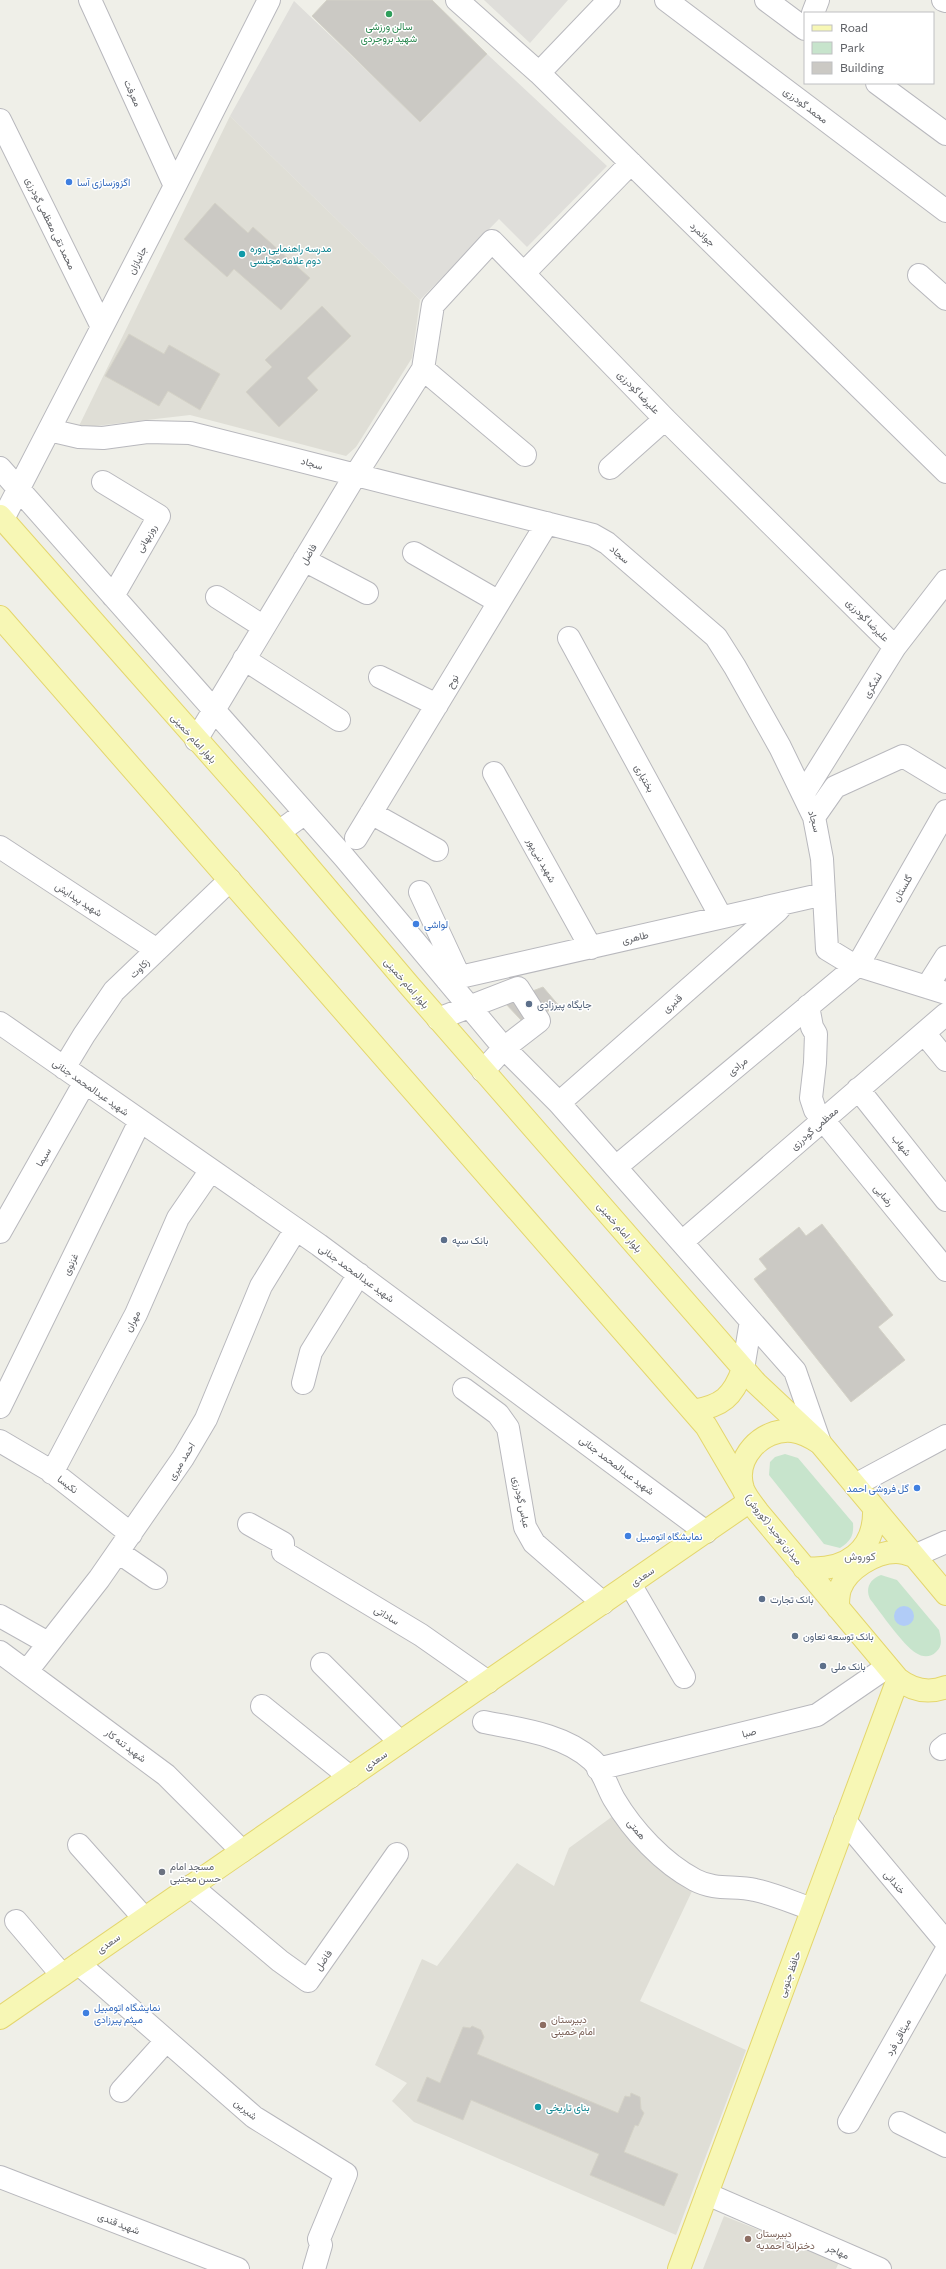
<svg xmlns="http://www.w3.org/2000/svg" width="946" height="2269" font-family="Commissioner,Vazirmatn,sans-serif">
<style>
.industrial{fill:#dfdeda}
.education{fill:#dfded6}
.green{fill:#c7e4cc}
.water{fill:#b1ccf7}
.building{fill:#cbc9c4;stroke:#d4d2c7}
.lines{fill:none;stroke-linecap:round;stroke-linejoin:round}
.minor-casing{stroke:#b8b8bd;stroke-width:24}
.major-casing{stroke:#e4d66d;stroke-width:24}
.minor{stroke:#fff;stroke-width:22}
.major{stroke:#f7f7b5;stroke-width:22}
.leisure-dot{fill:#2e9e5b;stroke:#fff;stroke-width:1.5}
.shop-dot{fill:#3f7fe0;stroke:#fff;stroke-width:1.5}
.culture-dot{fill:#0f9aa8;stroke:#fff;stroke-width:1.5}
.service-dot{fill:#5c6f8a;stroke:#fff;stroke-width:1.5}
.worship-dot{fill:#6b7280;stroke:#fff;stroke-width:1.5}
.education-dot{fill:#8d6e63;stroke:#fff;stroke-width:1.5}
.labels{text-anchor:middle;stroke-width:3;stroke-linejoin:round;paint-order:stroke}
.leisure-label{font-size:10px;fill:#27864d;stroke:#fff}
.street-label{font-size:10px;fill:#5f6166;stroke:#fff}
.shop-label{font-size:10px;fill:#366cbe;stroke:#fff;text-anchor:start}
.culture-label{font-size:10px;fill:#0d838f;stroke:#fff;text-anchor:start}
.service-label{font-size:10px;fill:#4e5e75;stroke:#fff;text-anchor:start}
.worship-label{font-size:10px;fill:#5b616d;stroke:#fff;text-anchor:start}
.education-label{font-size:10px;fill:#785e54;stroke:#fff;text-anchor:start}
.neighbourhood-label{font-size:11px;fill:#707378;stroke:#fff}
</style>
<rect width="100%" height="100%" fill="#efefe8"/>
<path class="industrial" d="M484 0H568L530 43Z
M294 1 420 121 487 54 607 166 527 247 499 219 420 300 230 116Z"/>
<path class="education" d="M230 116 420 300 412 358 356 447 346 456 190 415 78 428Z
M613 1816 694 1887 640 2001 746 2050 676 2235 414 2122 392 2101 407 2083 375 2065 422 1959 437 1966 517 1863 554 1886 569 1848Z
M724 2216 839 2262 836 2269H703Z"/>
<path class="green" d="M785 1454 798 1458 853 1523C854 1535 851 1541 840 1548L824 1544 769 1475 770 1462 775 1457Z
M881 1575 897 1580 939 1630C941 1639 943 1646 936 1652 930 1658 922 1657 916 1653 903 1645 881 1613 870 1599 865 1588 870 1579 881 1575Z"/>
<path class="water" d="M894 1616a10 10 0 1 1 20 0a10 10 0 1 1-20 0Z"/>
<path class="building" d="M327 0H432L487 54 420 122 312 16Z
M215 203 248 233 253 227 310 278 281 310 234 269 227 277 184 239Z
M322 306 351 336 307 378 318 390 279 427 246 392 272 367 265 360Z
M129 334 164 354 169 345 220 374 200 410 168 391 159 406 105 376Z
M543 987 560 1007 521 1020 504 1002Z
M822 1224 893 1315 878 1327 905 1360 851 1402 754 1279 767 1269 759 1259 799 1227 806 1236Z
M472 2026 481 2030 484 2037 477 2054 618 2113 625 2096 630 2097 631 2093 640 2097 641 2109 644 2113 638 2126 635 2125 624 2152 678 2174 664 2206 590 2175 599 2154 471 2100 463 2120 417 2101 427 2077 440 2083 463 2027 470 2028Z"/>
<g class="lines">
<defs>
<path id="minor" d="M90 0 175 186
M457 0 539 73 946 472
M666 0 946 211
M766 0 805 29
M943 0 946 1
M813 13 818 0
M539 73 609 0
M877 83 946 134
M0 120 102 327
M524 273 631 163
M919 275 946 299
M423 369 525 455
M49 430 79 437 103 438 147 432 190 433 593 535 607 543 716 637 735 667 780 747 814 817 822 859 827 949 850 963 946 993
M0 468 344 857 504 1048 559 1103 795 1371 820 1443
M610 468 665 419
M103 482 159 516 113 596
M3 519 175 186 269 0
M414 553 499 602
M304 560 367 593
M217 597 264 627
M569 638 721 917
M244 659 339 720
M380 677 437 705
M196 740 353 479 423 369 433 305 492 241 665 419 895 647
M494 773 591 948
M804 793 895 647 946 581
M371 813 437 850
M814 817 835 787 903 756 946 782
M279 832 305 813
M356 838 547 523
M0 847 157 950
M420 892 460 978
M447 980 824 894
M927 987 946 957
M808 1006 812 1027 816 1034 815 1063 811 1098 815 1110 946 1270
M438 1019 518 988 539 1021 504 1048 483 1071
M0 1023 319 1245 706 1532
M924 1033 946 1060
M64 1068 84 1035 114 991 230 880
M858 1089 946 1200
M559 1103 777 911 784 903
M616 1167 858 965 946 811
M0 1232 85 1082
M682 1242 946 1014
M743 1369 751 1321
M303 1383 311 1352 359 1274
M464 1389 498 1414 508 1428 525 1527 534 1543 603 1603
M0 1407 140 1121
M0 1441 51 1471 131 1534
M52 1473 136 1314 178 1218 211 1170
M855 1485 946 1436
M249 1524 283 1543V1552L421 1635 488 1682
M118 1552 156 1578
M914 1556 946 1542
M630 1584 684 1677
M0 1616 48 1643
M0 1652 166 1775 242 1851
M322 1664 400 1742
M27 1671 99 1579 183 1458 206 1419 261 1286 296 1229
M262 1706 350 1777
M484 1722C519 1729 564 1734 592 1760 603 1770 607 1787 614 1799 633 1831 663 1863 695 1880 716 1891 735 1885 755 1890 774 1894 794 1903 812 1909
M941 1749 946 1745
M598 1769 817 1715 887 1667
M845 1821 946 1942
M79 1845 144 1918
M191 1886 280 1961 308 1981 397 1854
M16 1921 62 1975
M79 1964 254 2117 346 2174 319 2239 321 2245 314 2269
M121 2091 166 2041
M849 2122 946 1951
M900 2123 946 2146
M0 2177 238 2269
M707 2194 880 2269"/>
<path id="major" d="M0 516 279 832 408 984 756 1383 820 1443
M0 617 706 1426 743 1489
M693 1411C722 1406 733 1397 743 1369
M804 1568C845 1572 876 1551 874 1508
M946 1594 820 1443C811 1437 803 1432 792 1431 762 1428 733 1458 743 1489 746 1497 753 1505 758 1512L898 1679C912 1690 928 1694 946 1687
M838 1608C838 1602 838 1595 840 1589 847 1569 875 1552 896 1552 902 1552 908 1554 914 1556
M0 2018 750 1501
M679 2269 898 1679"/>
</defs>
<use href="#minor" class="minor-casing"/>
<use href="#major" class="major-casing"/>
<use href="#minor" class="minor"/>
<use href="#major" class="major"/>
</g>
<circle class="leisure-dot" cx="389" cy="14" r="4"/>
<g class="shop-dot">
<circle cx="69" cy="182" r="4"/>
<circle cx="416" cy="924" r="4"/>
<circle cx="917" cy="1488" r="4"/>
<circle cx="628" cy="1536" r="4"/>
<circle cx="86" cy="2013" r="4"/>
</g>
<g class="culture-dot">
<circle cx="242" cy="254" r="4"/>
<circle cx="538" cy="2107" r="4"/>
</g>
<g class="service-dot">
<circle cx="529" cy="1004" r="4"/>
<circle cx="444" cy="1240" r="4"/>
<circle cx="762" cy="1599" r="4"/>
<circle cx="795" cy="1636" r="4"/>
<circle cx="823" cy="1666" r="4"/>
</g>
<circle class="worship-dot" cx="162" cy="1872" r="4"/>
<g class="education-dot">
<circle cx="543" cy="2025" r="4"/>
<circle cx="748" cy="2239" r="4"/>
</g>
<g class="labels">
<g class="leisure-label">
<text x="389" y="30">سالن ورزشی<tspan x="389" dy="12">شهید بروجردی</tspan></text>
</g>
<g class="street-label">
<text transform="translate(133 93) rotate(66)" y="4">معرفت</text>
<text transform="translate(806 105) rotate(37)" y="4">محمد گودرزی</text>
<text transform="translate(51 223) rotate(64)" y="4">محمد تقی معظمی گودرزی</text>
<text transform="translate(703 234) rotate(44)" y="4">جوانمرد</text>
<text transform="translate(137 260) rotate(-63)" y="4">جانبازان</text>
<text transform="translate(639 392) rotate(46)" y="4">علیرضا گودرزی</text>
<text transform="translate(312 463) rotate(16)" y="4">سجاد</text>
<text transform="translate(146 538) rotate(-60)" y="4">روزبهانی</text>
<text transform="translate(308 554) rotate(-59)" y="4">فاضل</text>
<text transform="translate(620 554) rotate(41)" y="4">سجاد</text>
<text transform="translate(868 620) rotate(45)" y="4">علیرضا گودرزی</text>
<text transform="translate(452 681) rotate(-59)" y="4">نوح</text>
<text transform="translate(872 685) rotate(-58)" y="4">لشگری</text>
<text transform="translate(194 738) rotate(48)" y="4">بلوار امام خمینی</text>
<text transform="translate(645 778) rotate(61)" y="4">بختیاری</text>
<text transform="translate(815 821) rotate(74)" y="4">سجاد</text>
<text transform="translate(542 860) rotate(61)" y="4">شهید نبی‌پور</text>
<text transform="translate(902 888) rotate(-60)" y="4">گلستان</text>
<text transform="translate(79 899) rotate(33)" y="4">شهید پیدایش</text>
<text transform="translate(635 937) rotate(-13)" y="4">طاهری</text>
<text transform="translate(139 968) rotate(-44)" y="4">زکاوت</text>
<text transform="translate(407 983) rotate(49)" y="4">بلوار امام خمینی</text>
<text transform="translate(672 1003) rotate(-41)" y="4">قنبری</text>
<text transform="translate(737 1066) rotate(-40)" y="4">مرادی</text>
<text transform="translate(91 1087) rotate(35)" y="4">شهید عبدالمحمد جنانی</text>
<text transform="translate(814 1128) rotate(-41)" y="4">معظمی گودرزی</text>
<text transform="translate(902 1145) rotate(51)" y="4">شهاب</text>
<text transform="translate(43 1157) rotate(-60)" y="4">سیما</text>
<text transform="translate(884 1195) rotate(50)" y="4">رضایی</text>
<text transform="translate(620 1227) rotate(49)" y="4">بلوار امام خمینی</text>
<text transform="translate(70 1264) rotate(-64)" y="4">غزنوی</text>
<text transform="translate(357 1273) rotate(36)" y="4">شهید عبدالمحمد جنانی</text>
<text transform="translate(132 1321) rotate(-63)" y="4">مهران</text>
<text transform="translate(181 1461) rotate(-58)" y="4">احمد میری</text>
<text transform="translate(617 1465) rotate(37)" y="4">شهید عبدالمحمد جنانی</text>
<text transform="translate(68 1484) rotate(37)" y="4">نکیسا</text>
<text transform="translate(522 1502) rotate(78)" y="4">عباس گودرزی</text>
<text transform="translate(774 1529) rotate(52)" y="4">میدان توحید (کوروش)</text>
<text transform="translate(642 1576) rotate(-34)" y="4">سعدی</text>
<text transform="translate(387 1615) rotate(31)" y="4">ساداتی</text>
<text transform="translate(749 1732) rotate(-14)" y="4">صبا</text>
<text transform="translate(126 1745) rotate(37)" y="4">شهید تنه کار</text>
<text transform="translate(375 1760) rotate(-35)" y="4">سعدی</text>
<text transform="translate(637 1829) rotate(51)" y="4">همتی</text>
<text transform="translate(895 1882) rotate(50)" y="4">خندانی</text>
<text transform="translate(108 1943) rotate(-35)" y="4">سعدی</text>
<text transform="translate(323 1960) rotate(-56)" y="4">فاضل</text>
<text transform="translate(789 1974) rotate(-70)" y="4">حافظ جنوبی</text>
<text transform="translate(898 2037) rotate(-61)" y="4">میثاقی فرد</text>
<text transform="translate(246 2109) rotate(39)" y="4">شیرین</text>
<text transform="translate(119 2223) rotate(21)" y="4">شهید قندی</text>
<text transform="translate(838 2251) rotate(23)" y="4">مهاجر</text>
</g>
<g class="shop-label">
<text x="77" y="186">اگزوزسازی آسا</text>
<text x="424" y="928">لواشی</text>
<text x="909" y="1492" text-anchor="end">گل فروشی احمد</text>
<text x="636" y="1540">نمایشگاه اتومبیل</text>
<text x="94" y="2011">نمایشگاه اتومبیل<tspan x="94" dy="12">میثم پیرزادی</tspan></text>
</g>
<g class="culture-label">
<text x="250" y="252">مدرسه راهنمایی دوره<tspan x="250" dy="12">دوم علامه مجلسی</tspan></text>
<text x="546" y="2111">بنای تاریخی</text>
</g>
<g class="service-label">
<text x="537" y="1008">جایگاه پیرزادی</text>
<text x="452" y="1244">بانک سپه</text>
<text x="770" y="1603">بانک تجارت</text>
<text x="803" y="1640">بانک توسعه تعاون</text>
<text x="831" y="1670">بانک ملی</text>
</g>
<g class="worship-label">
<text x="170" y="1870">مسجد امام<tspan x="170" dy="12">حسن مجتبی</tspan></text>
</g>
<g class="education-label">
<text x="551" y="2023">دبیرستان<tspan x="551" dy="12">امام خمینی</tspan></text>
<text x="756" y="2237">دبیرستان<tspan x="756" dy="12">دخترانه احمدیه</tspan></text>
</g>
<g class="neighbourhood-label">
<text x="860" y="1560">کوروش</text>
</g>
</g>
<rect x="804" y="12" width="130" height="72" fill="#ffffff" stroke="#bfc0c2"/>
<rect x="812" y="25" width="20" height="6" fill="#f7f7b5" stroke="#bfc0c2"/>
<text x="840" y="32" font-size="12" fill="#5f6166">Road</text>
<rect x="812" y="42" width="20" height="12" fill="#c7e4cc" stroke="#bfc0c2"/>
<text x="840" y="52" font-size="12" fill="#5f6166">Park</text>
<rect x="812" y="62" width="20" height="12" fill="#cbc9c4" stroke="#bfc0c2"/>
<text x="840" y="72" font-size="12" fill="#5f6166">Building</text>
</svg>
